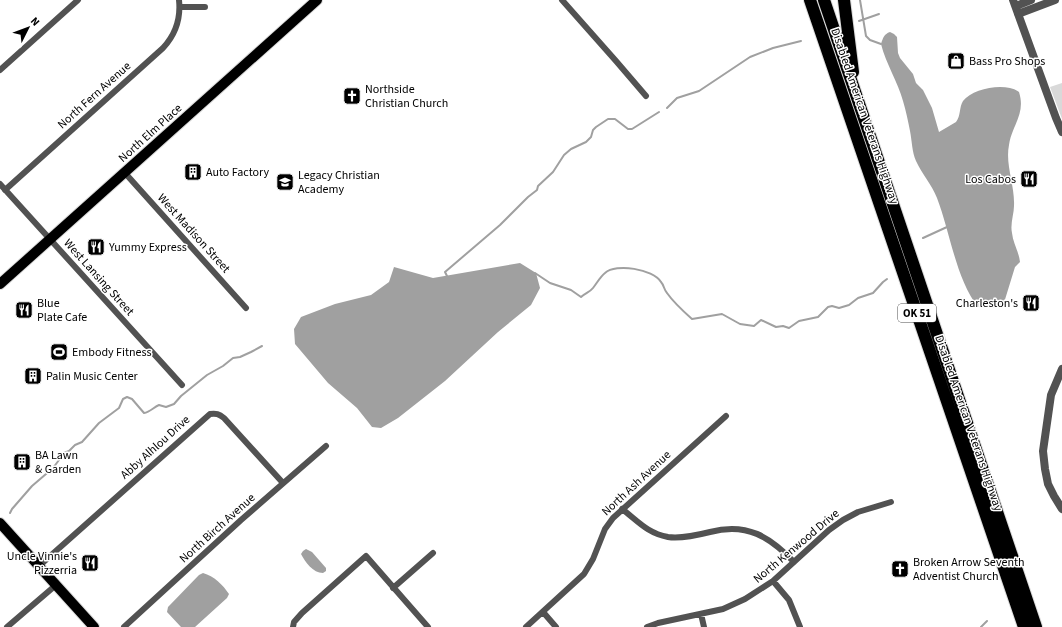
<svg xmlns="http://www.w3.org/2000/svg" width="1062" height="627" font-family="'Source Sans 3',sans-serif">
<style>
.green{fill:#d9d9d9}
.water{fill:#a0a0a0}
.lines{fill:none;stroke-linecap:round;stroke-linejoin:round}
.stream{stroke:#a0a0a0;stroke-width:2}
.primary-casing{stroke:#dbdbdb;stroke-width:12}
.motorway-casing{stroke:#dbdbdb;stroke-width:14}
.minor{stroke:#525252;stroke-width:6}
.tertiary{stroke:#525252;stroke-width:8}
.primary{stroke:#000;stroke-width:10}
.motorway{stroke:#000;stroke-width:12}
.labels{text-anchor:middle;stroke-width:3;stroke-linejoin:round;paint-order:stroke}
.shield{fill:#fff;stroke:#4c4c4c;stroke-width:1}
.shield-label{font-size:11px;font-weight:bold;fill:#000}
.poi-label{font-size:12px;fill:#000;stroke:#fff;text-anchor:start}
.street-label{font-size:12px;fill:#000;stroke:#fff}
</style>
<rect width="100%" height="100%" fill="#fff"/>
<path class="green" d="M1062 83V119L1050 87Z"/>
<path class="water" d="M890 32 894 34 897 37 898 53 900 58 913 74 916 83 923 90 932 108 939 132 956 122C961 116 959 107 963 101 973 88 1006 82 1019 92 1026 114 1012 125 1009 145 1005 165 1015 185 1014 206 1014 214 1010 224 1012 233 1013 243 1019 252 1020 262L1015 267 1003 306 998 308 978 307C956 279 950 232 937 198 932 185 922 174 916 161 912 152 912 141 910 131 908 121 906 111 903 101 898 82 886 64 881 44 883 38 884 34 890 32Z
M520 263 536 273 540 288 531 305 498 332 445 381 398 418 381 428 372 427 357 408 328 383 295 344 294 329 301 317 335 304 371 295 389 282 394 267 433 278Z
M306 549 312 552 326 568V571L323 573C313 573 305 562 301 554L303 551Z
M203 573C214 576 223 585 229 594L227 598 195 627H181L167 612 168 607 199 575Z"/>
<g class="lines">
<path class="stream" d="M860 0 866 36 870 40 881 44
M859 21 879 14
M667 108 677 98 699 91 750 57 773 48 801 41
M923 238 947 227
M535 273 550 283 571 290 581 297C585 293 590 292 593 288 597 283 600 277 605 273 616 263 653 269 661 282 664 285 664 290 667 293 674 303 683 311 692 319L722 314 740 324 754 326 761 320 776 327 783 326 789 328 799 321 818 317 828 307 832 306 839 308 849 305 858 298 873 293 883 282 887 279
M448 278 445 272 500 225 528 197 537 190 538 186 553 172 564 155 571 149 586 142 591 137 593 130 596 127 608 119H615L628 129H632L659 112
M10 513 12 509 32 486 53 468 59 460V456L61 454 69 451 75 445 82 442 99 423 119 408 123 399 127 397 132 399 144 413C150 412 154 407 159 405L166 407 174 404 181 396 207 375 223 366 233 358 240 357 251 352 262 346
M981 627 987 621"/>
<defs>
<path id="primary" d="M0 284 317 0
M0 523 94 627"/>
<path id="motorway" d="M810 0 1024 627
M824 0 1036 627
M844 0 853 72"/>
</defs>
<use href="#primary" class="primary-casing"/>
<use href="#motorway" class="motorway-casing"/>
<path class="minor" d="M562 0 616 61 646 96
M180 7H205
M0 70 78 0
M125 173 246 308
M0 184 182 385
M5 190 163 48C176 34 181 19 179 0
M622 509C638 521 647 533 668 537 681 539 698 535 710 532 747 522 770 537 794 562
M39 566 210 414C216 413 219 414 224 418L283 483
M773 581 789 600 800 627
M393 588 433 553
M543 612 556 627
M701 614 704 627
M7 627 56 585
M124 627 241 520 326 446
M293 627 294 622 302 613 366 556 428 627
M526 627 584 574 593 559 605 529 613 518 726 416
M647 627 658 623 723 609 745 599 773 581 829 530 843 520 858 512 891 502"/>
<path class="tertiary" d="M1013 0 1056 118 1062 132
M1016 6 1031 0
M1018 14 1055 0
M1062 369 1051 395 1043 451 1045 469 1048 484 1054 496 1062 509"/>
<use href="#primary" class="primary"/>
<use href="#motorway" class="motorway"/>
</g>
<defs>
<symbol id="shop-square" viewBox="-11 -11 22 22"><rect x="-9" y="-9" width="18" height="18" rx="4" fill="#000" stroke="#fff"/><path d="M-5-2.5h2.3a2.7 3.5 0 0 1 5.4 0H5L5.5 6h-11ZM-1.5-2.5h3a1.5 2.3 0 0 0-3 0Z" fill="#fff"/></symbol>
<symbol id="church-square" viewBox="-11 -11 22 22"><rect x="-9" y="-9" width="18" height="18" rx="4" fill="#000" stroke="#fff"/><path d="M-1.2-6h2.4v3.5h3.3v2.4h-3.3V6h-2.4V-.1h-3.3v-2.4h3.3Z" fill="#fff"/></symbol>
<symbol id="building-square" viewBox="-11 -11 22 22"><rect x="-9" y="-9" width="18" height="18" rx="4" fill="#000" stroke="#fff"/><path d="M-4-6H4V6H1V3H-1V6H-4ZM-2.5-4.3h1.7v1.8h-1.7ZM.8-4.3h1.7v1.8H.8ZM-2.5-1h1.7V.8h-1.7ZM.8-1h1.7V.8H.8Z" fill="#fff"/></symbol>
<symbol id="restaurant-square" viewBox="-11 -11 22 22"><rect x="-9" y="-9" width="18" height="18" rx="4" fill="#000" stroke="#fff"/><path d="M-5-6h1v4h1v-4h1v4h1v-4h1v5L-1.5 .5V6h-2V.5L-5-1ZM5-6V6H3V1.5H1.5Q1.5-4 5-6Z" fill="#fff"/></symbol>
<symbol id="school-square" viewBox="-11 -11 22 22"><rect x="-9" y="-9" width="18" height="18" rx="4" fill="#000" stroke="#fff"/><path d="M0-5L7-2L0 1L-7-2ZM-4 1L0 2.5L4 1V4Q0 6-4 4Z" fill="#fff"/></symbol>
<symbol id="stadium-square" viewBox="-11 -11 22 22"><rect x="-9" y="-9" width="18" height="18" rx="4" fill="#000" stroke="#fff"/><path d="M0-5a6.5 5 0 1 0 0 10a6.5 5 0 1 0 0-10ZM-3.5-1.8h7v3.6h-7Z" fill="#fff"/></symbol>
</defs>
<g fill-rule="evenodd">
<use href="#shop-square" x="946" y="51" width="20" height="20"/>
<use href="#church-square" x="342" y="86" width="20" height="20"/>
<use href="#building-square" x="183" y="162" width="20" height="20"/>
<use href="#restaurant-square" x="1019" y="169" width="20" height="20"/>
<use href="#school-square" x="275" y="172" width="20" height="20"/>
<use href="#restaurant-square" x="86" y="237" width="20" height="20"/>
<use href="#restaurant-square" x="1021" y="293" width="20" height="20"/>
<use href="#restaurant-square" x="14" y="300" width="20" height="20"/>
<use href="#stadium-square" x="49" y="342" width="20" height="20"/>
<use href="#building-square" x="23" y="366" width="20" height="20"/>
<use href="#building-square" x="12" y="452" width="20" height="20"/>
<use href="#restaurant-square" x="80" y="553" width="20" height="20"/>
<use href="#church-square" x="890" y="559" width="20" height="20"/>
</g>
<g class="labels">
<rect class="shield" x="898" y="304" width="38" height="18" rx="3"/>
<g class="shield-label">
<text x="917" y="317">OK 51</text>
</g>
<g class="poi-label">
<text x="969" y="65">Bass Pro Shops</text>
<text x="365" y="93">Northside<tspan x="365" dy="14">Christian Church</tspan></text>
<text x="206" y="176">Auto Factory</text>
<text x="298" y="179">Legacy Christian<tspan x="298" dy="14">Academy</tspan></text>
<text x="1016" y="183" text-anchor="end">Los Cabos</text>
<text x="109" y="251">Yummy Express</text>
<text x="37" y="307">Blue<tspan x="37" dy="14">Plate Cafe</tspan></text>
<text x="1018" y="307" text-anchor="end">Charleston's</text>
<text x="72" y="356">Embody Fitness</text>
<text x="46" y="380">Palin Music Center</text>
<text x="35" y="459">BA Lawn<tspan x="35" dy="14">&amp; Garden</tspan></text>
<text x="77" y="560" text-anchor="end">Uncle Vinnie's<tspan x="77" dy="14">Pizzerria</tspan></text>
<text x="913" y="566">Broken Arrow Seventh<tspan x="913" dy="14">Adventist Church</tspan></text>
</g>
<g class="street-label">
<text transform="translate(94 95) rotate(-42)" y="4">North Fern Avenue</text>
<text transform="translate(865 116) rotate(71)" y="4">Disabled American Veterans Highway</text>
<text transform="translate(150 133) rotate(-42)" y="4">North Elm Place</text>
<text transform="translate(194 233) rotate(48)" y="4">West Madison Street</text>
<text transform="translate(99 277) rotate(48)" y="4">West Lansing Street</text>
<text transform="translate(969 423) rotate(71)" y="4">Disabled American Veterans Highway</text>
<text transform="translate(155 447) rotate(-42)" y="4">Abby Alhlou Drive</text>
<text transform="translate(636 483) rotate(-43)" y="4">North Ash Avenue</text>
<text transform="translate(217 528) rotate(-42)" y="4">North Birch Avenue</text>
<text transform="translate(796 546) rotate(-40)" y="4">North Kenwood Drive</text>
</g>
</g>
<g transform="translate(28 28) rotate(48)" stroke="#ffffff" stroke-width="3" paint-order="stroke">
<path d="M0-3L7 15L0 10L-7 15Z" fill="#000000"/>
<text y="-6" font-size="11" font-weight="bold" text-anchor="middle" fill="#000000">N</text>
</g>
</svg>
